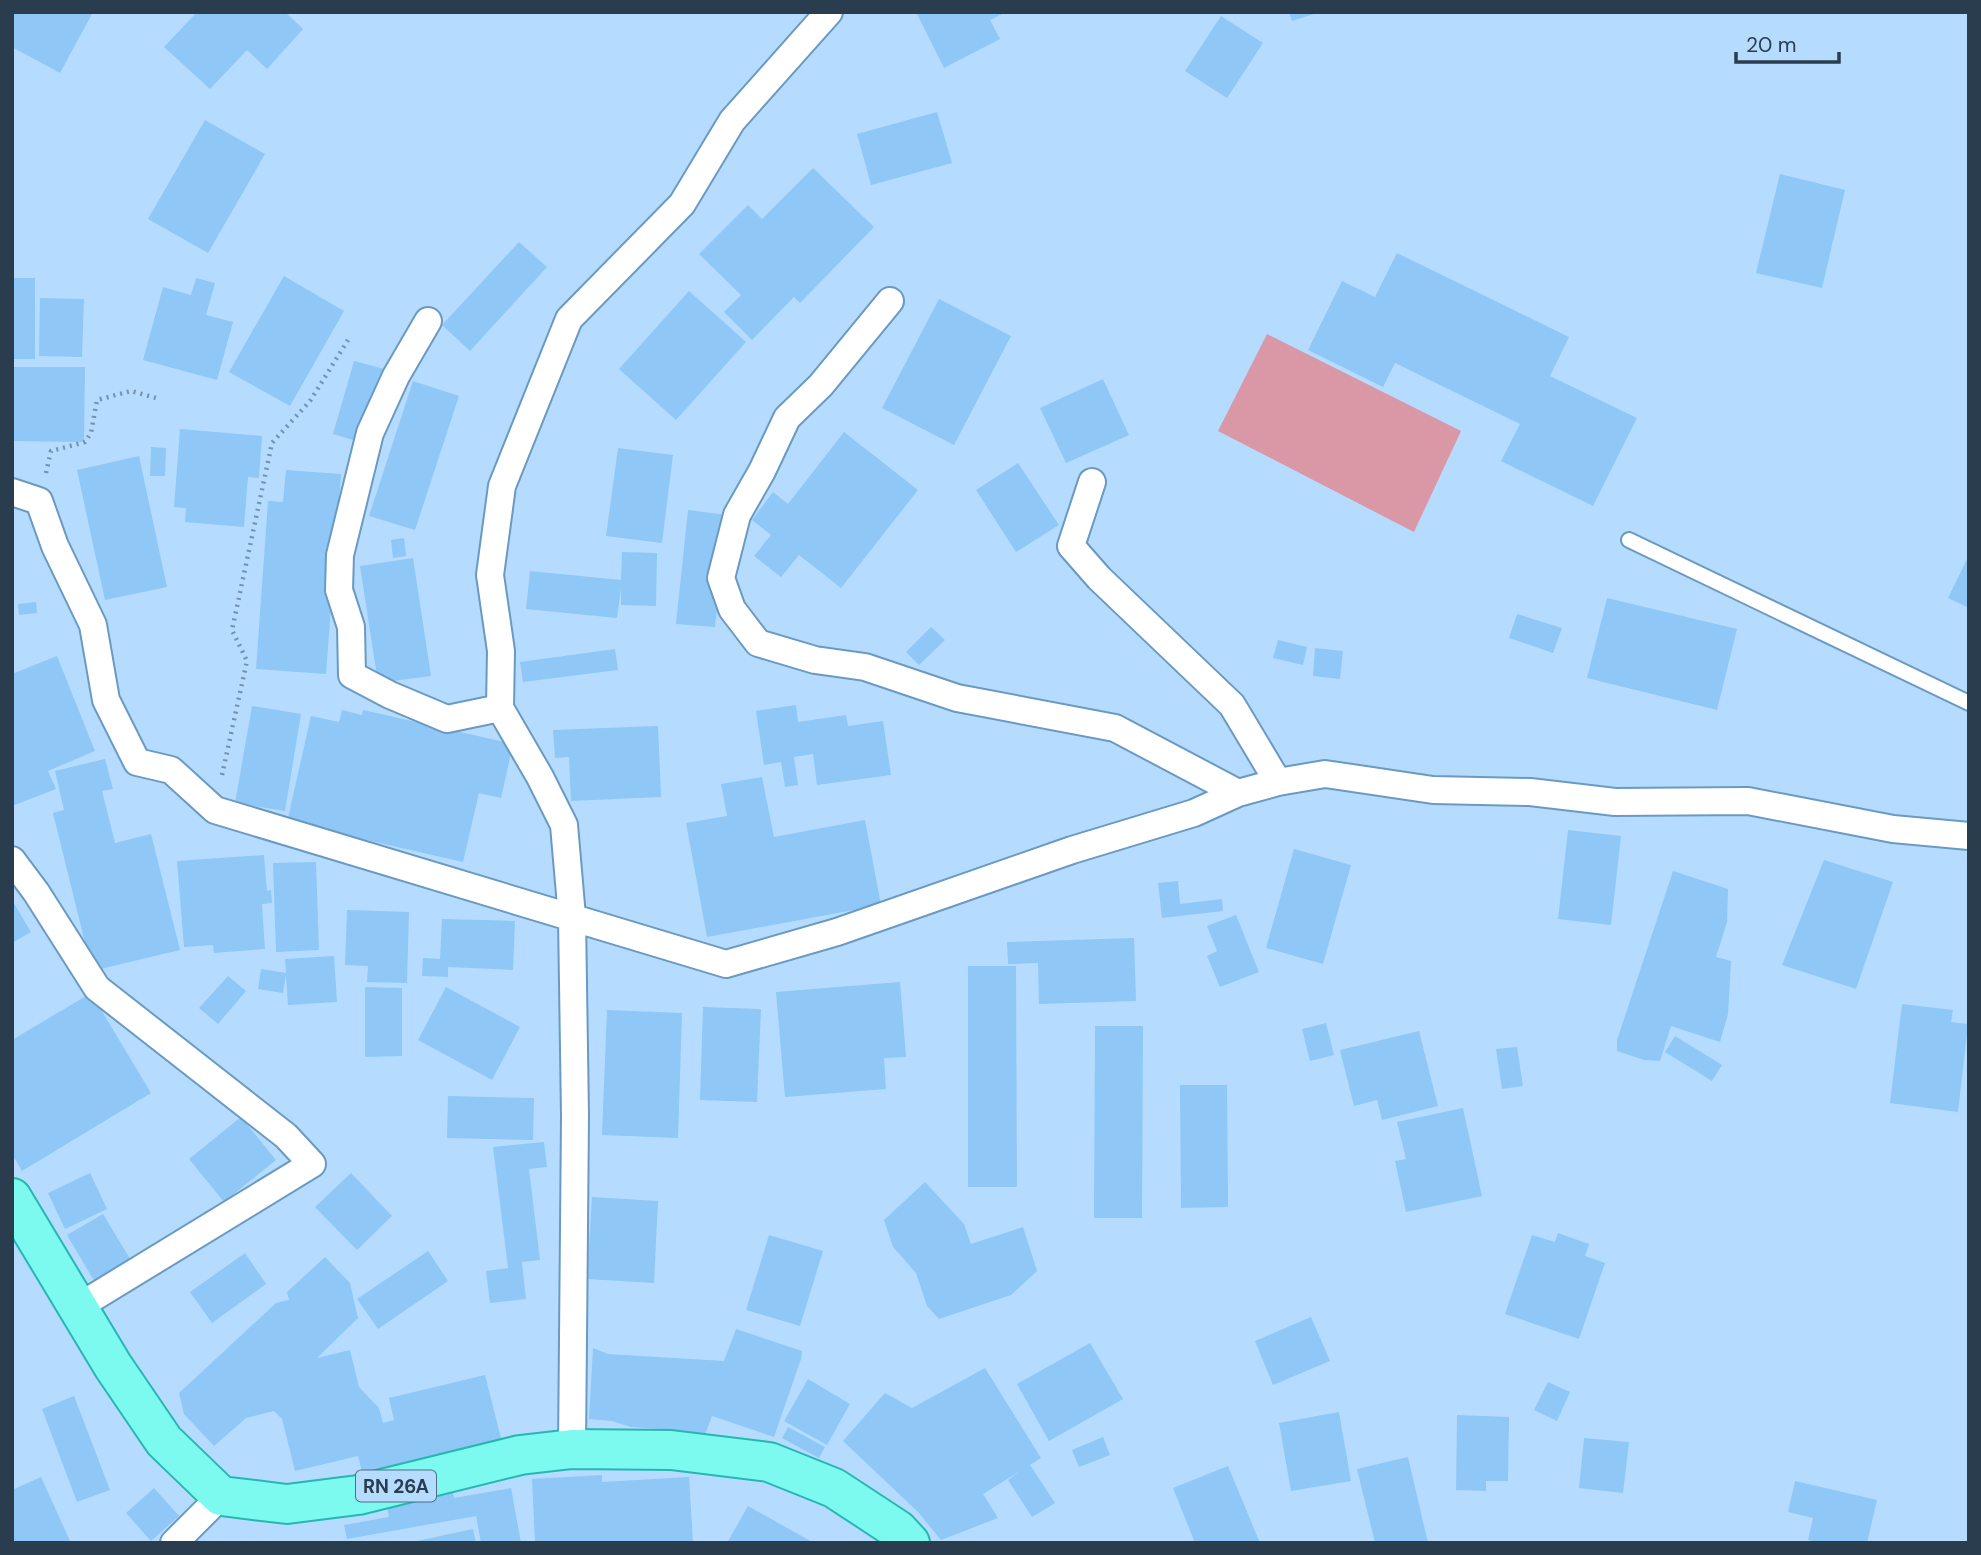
<svg xmlns="http://www.w3.org/2000/svg" width="1981" height="1555" font-family="'DM Sans',sans-serif">
<style>
.green{fill:#da97a6}
.building{fill:#8fc7f6}
.lines{fill:none;stroke-linecap:round;stroke-linejoin:round}
.service-casing{stroke:#6a9ac2;stroke-width:18}
.minor-casing{stroke:#6a9ac2;stroke-width:30}
.primary-casing{stroke:#27b6b0;stroke-width:42}
.path{stroke:#7492ad;stroke-width:4.5;stroke-dasharray:2 5;stroke-linecap:butt}
.service{stroke:#fff;stroke-width:14}
.minor{stroke:#fff;stroke-width:26}
.primary{stroke:#7dfaef;stroke-width:38}
.labels{text-anchor:middle;stroke-width:5;stroke-linejoin:round;paint-order:stroke}
.shield{fill:#b5dcff;stroke:#536d83;stroke-width:2}
.shield-label{font-size:19px;font-weight:bold;fill:#293d4e}
</style>
<rect width="100%" height="100%" fill="#b5dcff"/>
<path class="green" d="M1267 334 1461 431 1414 532 1218 431Z"/>
<path class="building" d="M12 12H93L60 73 12 47Z
M197 12H285L303 29 267 69 247 50 210 89 164 47Z
M916 12H1006L990 20 1000 39 944 68Z
M1289 12H1316L1317 13 1292 21Z
M1221 16 1263 43 1227 98 1185 71Z
M937 112 952 163 871 185 857 134Z
M205 120 265 154 208 253 148 219Z
M813 168 874 227 800 303 794 297 752 340 724 312 741 295 699 254 748 205 762 219Z
M1780 174 1845 190 1822 288 1756 273Z
M519 242 547 267 470 351 442 325Z
M1397 253 1569 337 1550 376 1637 418 1593 506 1501 461 1520 424 1395 363 1383 387 1308 350 1342 281 1375 297Z
M284 276 344 311 290 406 229 372Z
M12 278H35V359H12Z
M196 278 215 283 206 315 233 322 217 380 143 360 163 287 191 295Z
M689 291 746 342 676 420 619 369Z
M40 298 84 299 82 357 39 356Z
M939 299 1011 336 954 445 882 408Z
M354 361 384 369 363 443 333 434Z
M12 367H85L84 442 12 441Z
M1103 379 1129 435 1066 463 1040 408Z
M413 381 459 396 415 530 369 516Z
M180 429 262 436 259 478 248 477 244 527 185 522 186 508 174 507Z
M844 432 918 490 841 588 799 555 781 577 754 556 771 535 752 520 773 492 788 504Z
M151 447 166 448 165 476H150Z
M618 448 673 455 662 543 606 536Z
M139 456 167 587 105 600 77 470Z
M1018 463 1059 525 1016 552 976 490Z
M286 470 341 474 326 674 256 669 268 501 283 502Z
M688 510 727 515 715 627 676 624Z
M404 538 406 556 393 558 391 540Z
M622 552 657 553 656 606 621 605V588L617 618 526 609 530 571 621 580Z
M1969 555V608L1948 598Z
M413 558 431 676 378 683 360 566Z
M1607 598 1737 629 1717 710 1587 678Z
M36 602 37 613 19 615 18 604Z
M1517 614 1562 628 1553 653 1509 638Z
M931 627 945 640 919 665 906 652Z
M1278 640 1307 647 1303 665 1273 658Z
M1315 648 1343 651 1340 679 1313 676Z
M615 649 618 670 523 682 520 662Z
M57 656 95 751 48 771 56 789 12 806V674Z
M796 705 798 722 846 715 848 726 883 721 891 775 817 785 813 754 794 757 798 785 785 787 781 762 764 765 756 711Z
M252 706 301 714 285 811 235 803Z
M342 710 362 715 363 710 513 744 501 798 479 793 463 862 287 822 311 716 339 722Z
M658 726 661 797 571 801 569 757 555 758 553 730Z
M105 759 113 789 102 791 115 843 151 834 180 950 92 971 53 813 64 810 55 771Z
M762 777 774 837 865 820 881 905 707 937 686 823 727 816 721 784Z
M1568 830 1621 836 1611 925 1558 919Z
M1294 849 1351 865 1323 964 1266 948Z
M264 855 267 891 271 890 272 903 262 904 265 949 214 953 213 945 184 947 177 861Z
M1824 860 1893 882 1856 989 1782 965Z
M316 862 319 950 276 952 273 863Z
M1673 871 1728 889 1727 922 1716 957 1731 961 1728 1014 1720 1042 1671 1026 1660 1061 1644 1060 1617 1051V1040Z
M1178 881 1180 904 1222 899 1223 911 1162 918 1158 883Z
M12 900 31 932 12 943Z
M347 910 409 912 407 983 367 982 368 966 345 965Z
M1236 915 1259 972 1220 987 1207 956 1217 951 1207 926Z
M442 919 515 921 513 970 448 967V977L422 976 423 958 440 959Z
M1134 938 1136 1001 1039 1004 1038 963 1008 964 1007 942Z
M334 956 337 1002 288 1005 286 975 283 993 258 989 261 969 286 973 285 959Z
M968 966H1016L1017 1187H968Z
M228 976 246 991 218 1024 199 1008Z
M900 982 906 1057 884 1058 886 1089 785 1097 776 992Z
M365 987 402 988V1056L365 1057Z
M446 987 520 1027 492 1080 418 1040Z
M91 993 151 1093 22 1171 12 1154V1040Z
M1902 1004 1953 1010 1951 1022 1968 1024 1958 1112 1890 1103Z
M703 1007 761 1009 757 1102 700 1100Z
M607 1010 682 1013 678 1138 602 1135Z
M1326 1023 1334 1055 1310 1061 1302 1029Z
M1095 1026H1143L1142 1218H1094Z
M1419 1031 1438 1106 1382 1120 1377 1100 1354 1106 1340 1050Z
M1675 1036 1722 1065 1712 1081 1665 1052Z
M1517 1047 1523 1086 1502 1089 1496 1049Z
M1180 1085H1227L1228 1207 1181 1208Z
M448 1096 534 1098 533 1140 447 1138Z
M1463 1108 1482 1196 1406 1212 1395 1161 1406 1159 1397 1122Z
M241 1117 276 1160 224 1202 189 1159Z
M544 1142 547 1167 529 1169 540 1260 522 1262 526 1299 490 1303 486 1271 508 1268 493 1147Z
M90 1173 107 1209 65 1229 48 1193Z
M351 1173 392 1216 357 1250 315 1207Z
M925 1182 964 1224 971 1244 1023 1227 1037 1271 1011 1295 939 1319 927 1306 916 1273 893 1247 884 1220Z
M592 1197 658 1201 654 1283 587 1279Z
M103 1214 132 1262 96 1284 67 1235Z
M1558 1233 1589 1244 1585 1256 1605 1263 1579 1339 1505 1314 1532 1235 1555 1242Z
M769 1235 823 1251 800 1326 746 1310Z
M428 1251 448 1281 378 1329 357 1299Z
M245 1253 266 1284 212 1323 190 1292Z
M325 1257 350 1283 358 1318 317 1358 350 1350 359 1387 379 1408 383 1423 394 1420 389 1398 485 1375 503 1446 364 1480 358 1456 295 1471 282 1419 274 1411 246 1418 214 1446 184 1414 179 1393 276 1303 289 1300 287 1292Z
M1311 1317 1330 1361 1273 1385 1255 1341Z
M736 1329 802 1351 801 1359 774 1437 712 1416 703 1440H689L659 1429 631 1427 612 1421 589 1419 593 1348 608 1354 724 1361Z
M1090 1343 1123 1399 1049 1441 1017 1384Z
M985 1368 1041 1458 1030 1465 1055 1503 1032 1517 1008 1480 1020 1471 983 1494 998 1518 941 1540 918 1512 843 1441 885 1393 912 1408Z
M808 1379 850 1404 827 1445 784 1421Z
M1548 1382 1570 1392 1557 1421 1534 1410Z
M74 1396 110 1490 77 1502 42 1409Z
M1339 1412 1351 1481 1291 1491 1279 1423Z
M1457 1415 1509 1417 1508 1481H1486V1491L1456 1490Z
M788 1427 825 1447 819 1458 782 1438Z
M1103 1437 1110 1455 1079 1467 1072 1450Z
M1584 1438 1629 1442 1623 1493 1579 1488Z
M1408 1457 1428 1543H1375L1357 1469Z
M1228 1466 1260 1543H1195L1173 1488Z
M602 1475V1482L689 1477 693 1543H535L532 1479Z
M41 1477 71 1543H12V1490Z
M451 1481 454 1498 511 1488 521 1543H481L476 1516 347 1539 344 1525 389 1517 384 1492Z
M1795 1481 1877 1500 1867 1543H1821L1808 1540 1813 1518 1788 1512Z
M154 1488 179 1516 151 1541 126 1513Z
M748 1506 814 1543H727Z
M473 1529 476 1543H412V1542Z"/>
<g class="lines">
<defs>
<path id="service" d="M1629 540 1969 703"/>
<path id="minor" d="M890 301 821 385 787 418 762 471 737 515 721 578 732 609 758 643 815 660 865 667 957 698 1115 728 1238 793
M428 321 396 376 370 433 340 555 339 590 351 627 352 675 390 695 447 719 500 708
M1092 482 1071 546 1099 578 1232 705 1278 782
M12 492 39 501 55 546 93 625 106 700 137 762 171 770 215 810 726 964 837 932 1072 850 1194 813 1238 793 1278 782 1325 774 1433 790 1530 792 1615 802 1748 801 1893 829 1969 836
M12 860 36 892 97 988 286 1136 312 1164 78 1307
M572 1449 575 1116 572 917 564 825 540 777 500 708 501 651 490 575 502 486 569 319 682 204 732 121 829 12
M174 1543 221 1496"/>
<path id="primary" d="M12 1198 113 1366 164 1441 221 1496 287 1504 358 1495 520 1455 572 1449 671 1450 769 1462 834 1488 898 1530 910 1543"/>
</defs>
<use href="#service" class="service-casing"/>
<use href="#minor" class="minor-casing"/>
<use href="#primary" class="primary-casing"/>
<path class="path" d="M46 473 51 451 85 442 91 433 97 400 131 391 156 398
M222 775 247 661 232 630 272 443 310 401 348 340"/>
<use href="#service" class="service"/>
<use href="#minor" class="minor"/>
<use href="#primary" class="primary"/>
</g>
<g class="labels">
<rect class="shield" x="356" y="1470.5" width="80" height="31" rx="5"/>
<g class="shield-label">
<text x="396" y="1493">RN 26A</text>
</g>
</g>
<rect width="1981" height="1555" fill="none" stroke="#293d4e" stroke-width="28"/>
<path d="M1736 52v10h103v-10" fill="none" stroke="#293d4e" stroke-width="3.5"/>
<text x="1746" y="52" font-size="21" fill="#293d4e" stroke="#b5dcff" stroke-width="5" paint-order="stroke">20 m</text>
</svg>
